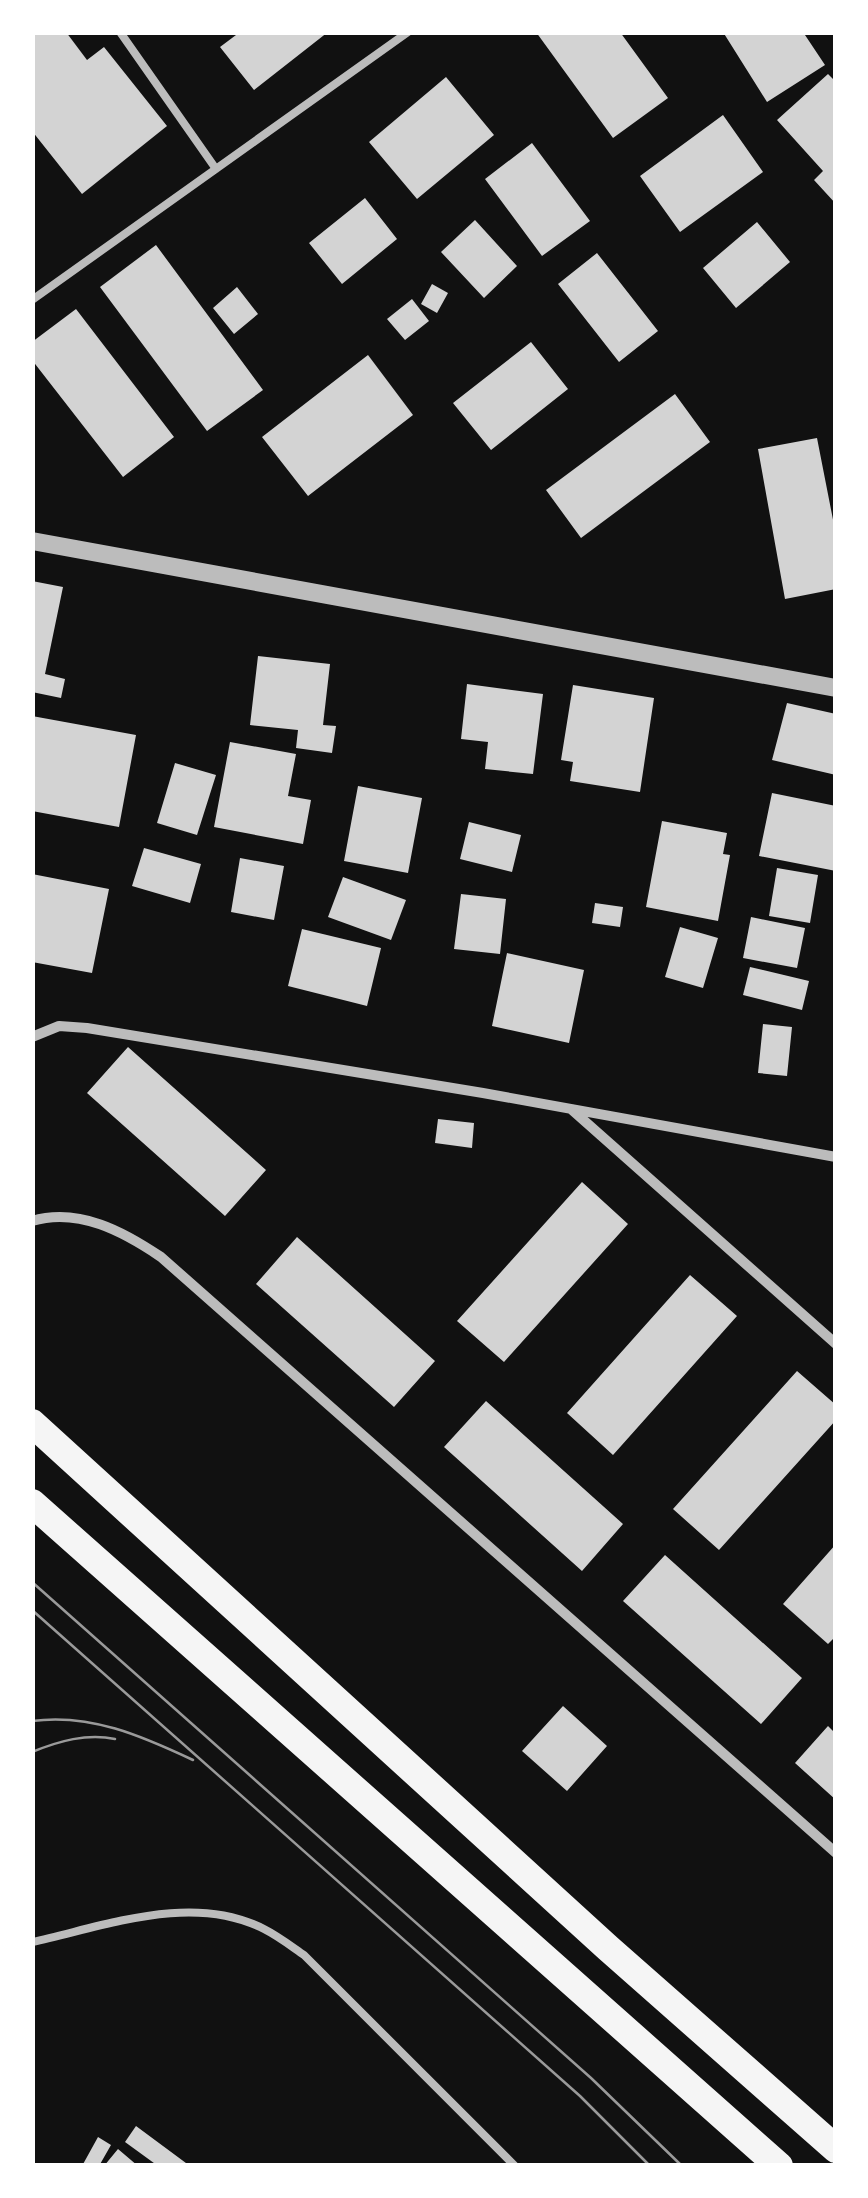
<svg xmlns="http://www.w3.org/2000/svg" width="868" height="2198" font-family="'Times New Roman',serif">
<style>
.building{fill:#d3d3d3}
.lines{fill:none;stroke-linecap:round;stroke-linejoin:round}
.service{stroke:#bcbcbc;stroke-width:8}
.minor{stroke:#bcbcbc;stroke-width:10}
.tertiary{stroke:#bcbcbc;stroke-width:18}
.trunk{stroke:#f5f5f5;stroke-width:28}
.tram{stroke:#9a9a9a;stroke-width:2.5}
</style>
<rect width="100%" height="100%" fill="#111"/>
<path class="building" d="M32 32H66L87 60 104 47 167 126 82 194 32 131Z
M240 32H328L254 90 220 47Z
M536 32H620L668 98 613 138Z
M723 32H803L825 65 767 102Z
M828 74 836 82V204L814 180 823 171 777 120Z
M446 77 494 135 417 199 369 142Z
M723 115 763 172 680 232 640 176Z
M532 143 590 221 542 256 485 179Z
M365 198 397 239 342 284 309 243Z
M475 220 517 266 484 298 441 252Z
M757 222 790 262 736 308 703 268Z
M156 245 263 390 207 431 100 287Z
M597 253 658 331 619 362 558 284Z
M432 284 448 293 437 313 421 304Z
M237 287 258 314 234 334 213 308Z
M412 299 429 321 405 340 387 319Z
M76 309 174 437 123 477 32 360V342Z
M531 342 568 389 491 450 453 403Z
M368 355 413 415 308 496 262 437Z
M675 394 710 442 581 538 546 490Z
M817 438 836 535V589L785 599 758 449Z
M32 581 63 587 45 674 65 679 61 698 32 692Z
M258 656 330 664 323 725 336 726 332 753 296 748 298 730 250 725Z
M467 684 543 694 533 774 485 769 488 742 461 739Z
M573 685 654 698 640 792 570 781 573 762 561 760Z
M787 703 836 714V775L772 760Z
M32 716 136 735 119 827 32 811Z
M230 742 296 754 288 796 311 800 303 844 214 827Z
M175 763 216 775 197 835 157 823Z
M358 786 422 798 408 873 344 861Z
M772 793 836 806V871L759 856Z
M662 821 727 833 723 854 730 855 718 921 646 907Z
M469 822 521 835 512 872 460 859Z
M144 848 201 864 190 903 132 886Z
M240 858 284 866 274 920 231 912Z
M777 868 818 875 810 923 769 916Z
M32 874 109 889 92 973 32 962Z
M343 877 406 900 391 940 328 917Z
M461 894 506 899 500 954 454 949Z
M595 903 623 907 620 927 592 923Z
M751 917 805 928 797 968 743 958Z
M680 927 718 938 703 988 665 977Z
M302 929 381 948 367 1006 288 986Z
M507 953 584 970 569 1043 492 1026Z
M750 967 809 981 802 1010 743 995Z
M763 1024 792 1027 787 1076 758 1073Z
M128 1047 266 1170 225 1216 87 1093Z
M438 1119 474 1123 472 1148 435 1143Z
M582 1182 628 1224 504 1362 457 1321Z
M297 1237 435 1361 394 1407 256 1284Z
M690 1275 737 1316 613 1455 567 1413Z
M797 1371 836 1405V1420L719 1550 673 1509Z
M486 1401 623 1524 582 1571 444 1447Z
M836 1544V1636L828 1644 783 1604Z
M665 1555 802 1678 761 1724 623 1601Z
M563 1706 607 1746 567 1791 522 1751Z
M828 1726 836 1734V1800L795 1763Z
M136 2126 190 2166H158L125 2142Z
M98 2137 111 2145 99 2166H82Z
M118 2149 138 2166H104Z"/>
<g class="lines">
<path class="service" d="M120 32 216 169
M32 300 408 32
M32 1942C106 1926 192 1892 264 1929 278 1936 291 1946 304 1955L515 2166"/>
<path class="minor" d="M32 1037 59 1026 87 1028 483 1093 836 1157
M571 1109 836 1344
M32 1221C79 1207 124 1232 161 1257L836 1853"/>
<path class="tertiary" d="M32 541 836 688"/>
<path class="trunk" d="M32 1423 608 1948 836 2149
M32 1503 779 2166"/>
<path class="tram" d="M32 1582 591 2078 682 2166
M32 1610 580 2096 650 2166
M32 1721C90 1713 142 1736 193 1760
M32 1752C59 1741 87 1733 115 1739"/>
</g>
<rect width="868" height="2198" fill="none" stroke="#ffffff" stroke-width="70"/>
</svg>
